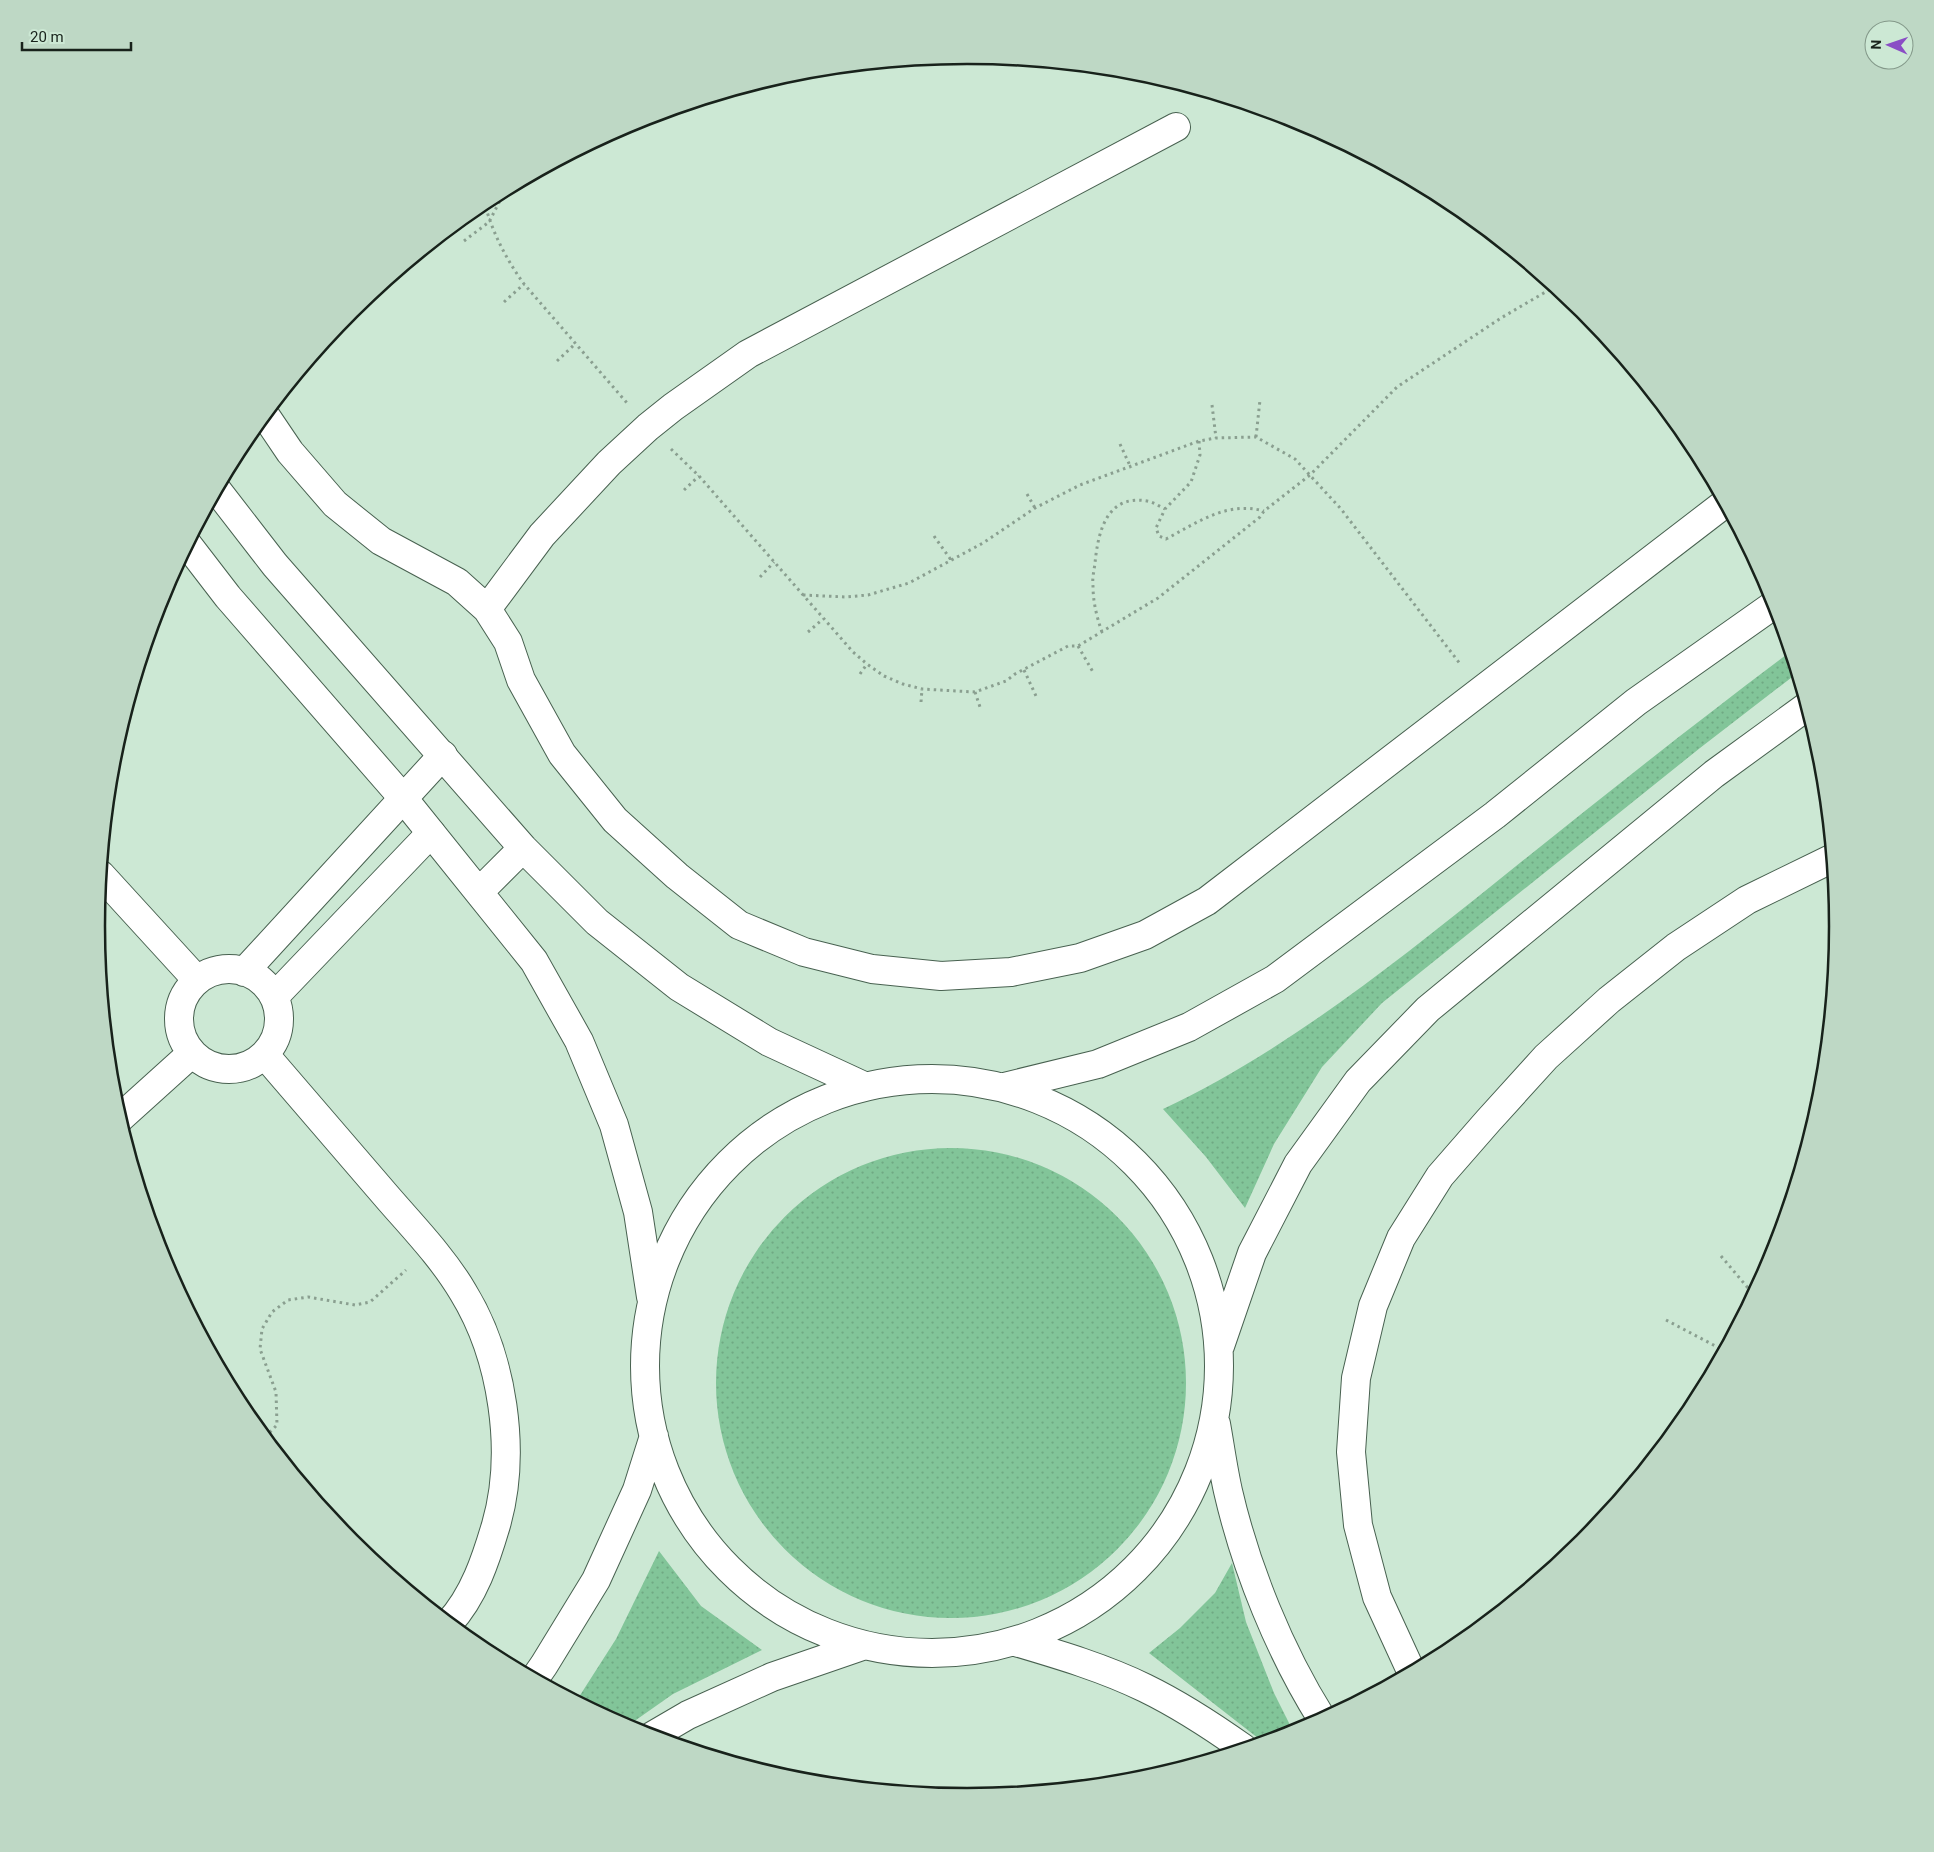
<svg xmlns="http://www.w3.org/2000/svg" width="1934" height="1852" font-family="Roboto,sans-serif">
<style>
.grass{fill:url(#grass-dots)}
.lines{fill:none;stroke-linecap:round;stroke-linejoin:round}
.street-casing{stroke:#486150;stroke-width:30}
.secondary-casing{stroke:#486150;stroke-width:30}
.path{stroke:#8a9f90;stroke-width:3;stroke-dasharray:2.5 4;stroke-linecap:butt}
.street{stroke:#fff;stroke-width:28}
.secondary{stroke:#fff;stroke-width:28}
.rim{fill:none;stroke:#18221b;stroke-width:2.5}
</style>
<defs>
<pattern id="grass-dots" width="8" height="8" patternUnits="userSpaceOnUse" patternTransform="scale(1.25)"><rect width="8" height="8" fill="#82c599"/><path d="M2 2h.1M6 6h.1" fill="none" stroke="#70a983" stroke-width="1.8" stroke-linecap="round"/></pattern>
</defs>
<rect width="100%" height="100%" fill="#cce8d4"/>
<path class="grass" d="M1790 652 1796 674 1700 748 1382 1003 1322 1067 1274 1144 1245 1208 1206 1157 1163 1109C1285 1051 1390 967 1495 883 1592 805 1690 727 1790 652Z
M716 1383a235 235 0 1 1 470 0a235 235 0 1 1-470 0Z
M659 1551 701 1606 762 1650 673 1694 626 1727 577 1700 616 1639Z
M1232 1563 1246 1622 1274 1693 1294 1733 1263 1742 1149 1653 1180 1628 1215 1593Z"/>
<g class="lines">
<defs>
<path id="street" d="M265 415 290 452 335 504 381 541 457 582 487 609 508 642 521 680 562 754 615 820 677 876 739 925 804 952 872 969 941 976 1011 972 1080 958 1145 935 1207 901 1724 504
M487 609 542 535 609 463 648 427 673 407 748 354 1176 127
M101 875 197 980
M179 1019a50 50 0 1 1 100 0a50 50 0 1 1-100 0Z
M244 972 443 755
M274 997 431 833
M265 1055C306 1102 347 1150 388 1198 414 1228 443 1258 463 1292 503 1357 517 1452 496 1525 486 1559 474 1596 449 1623
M120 1118 192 1053
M1411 1671 1377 1597 1358 1525 1351 1452 1356 1378 1373 1306 1401 1238 1440 1176 1488 1121 1546 1057 1609 1000 1676 947 1747 900 1831 859"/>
<path id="secondary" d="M217 490 275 565 523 848 597 922 679 987 769 1042 864 1086
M188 545 228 597 403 798 534 961 579 1041 614 1125 638 1212 651 1297
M479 892 523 848
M645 1366a287 287 0 1 1 574 0a287 287 0 1 1-574 0Z
M1004 1087 1098 1064 1189 1027 1275 979 1495 815 1636 702 1775 604
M1220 1346 1252 1253 1298 1164 1358 1081 1428 1009 1714 774 1806 707
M1216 1424C1220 1446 1223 1469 1228 1491 1246 1569 1280 1652 1322 1719
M1016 1642C1060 1655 1104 1668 1145 1688 1180 1705 1212 1726 1243 1748
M535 1678 544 1665 596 1580 637 1490 654 1436
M652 1736 688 1715 772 1677 862 1646"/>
</defs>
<use href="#street" class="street-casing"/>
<use href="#secondary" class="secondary-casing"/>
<path class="path" d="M484 201C492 232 506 259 524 284L627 403
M464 241 489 222 506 189
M504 302 524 284
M557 361 575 344
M1212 405 1216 438
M1256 437 1260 400
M1199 441 1200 455 1191 482 1165 509 1156 528 1159 536 1166 539C1198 522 1227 501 1264 511
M1120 444 1131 468
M671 449 699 476 853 652 867 664 884 676 903 684 922 689 975 692 1006 681 1015 674 1068 646H1078L1158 598 1260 517 1264 511 1310 475 1397 387 1501 318 1554 287
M684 490 699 476
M1027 494 1035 508
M934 536 951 560
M760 577 774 562
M803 595 846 597 868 595 909 583 983 543 1035 508 1080 485 1199 441 1216 438 1256 437 1295 459 1341 509 1461 665
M808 632 823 619
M1102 632C1097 618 1093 602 1093 586 1092 579 1094 571 1095 563 1098 533 1106 494 1147 501 1153 502 1159 506 1165 509
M1078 646 1093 672
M1024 670 1036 696
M860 674 867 664
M975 692 980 707
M921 702 922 689
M1721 1256 1753 1294
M1666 1320 1723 1350
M265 1437 277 1425 276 1392 260 1349 262 1329 272 1312 288 1300 308 1297 355 1305 370 1302 406 1270
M1629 1477 1637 1476"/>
<use href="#street" class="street"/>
<use href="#secondary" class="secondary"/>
</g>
<path d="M0 0H1934V1852H0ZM105 926a862 862 0 1 1 1724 0a862 862 0 1 1-1724 0Z" fill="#bed8c5" fill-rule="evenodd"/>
<path class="rim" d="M105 926a862 862 0 1 1 1724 0a862 862 0 1 1-1724 0Z"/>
<g transform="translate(1889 45) rotate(272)"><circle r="24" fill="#cce8d4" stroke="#84998a"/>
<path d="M0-4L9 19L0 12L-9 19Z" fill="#8a4ec5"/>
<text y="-8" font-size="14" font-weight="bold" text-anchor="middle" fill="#18221b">N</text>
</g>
<path d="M22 42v8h109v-8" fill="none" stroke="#18221b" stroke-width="2.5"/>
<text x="30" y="42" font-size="15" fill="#18221b" stroke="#cce8d4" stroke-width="4" paint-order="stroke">20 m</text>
</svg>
